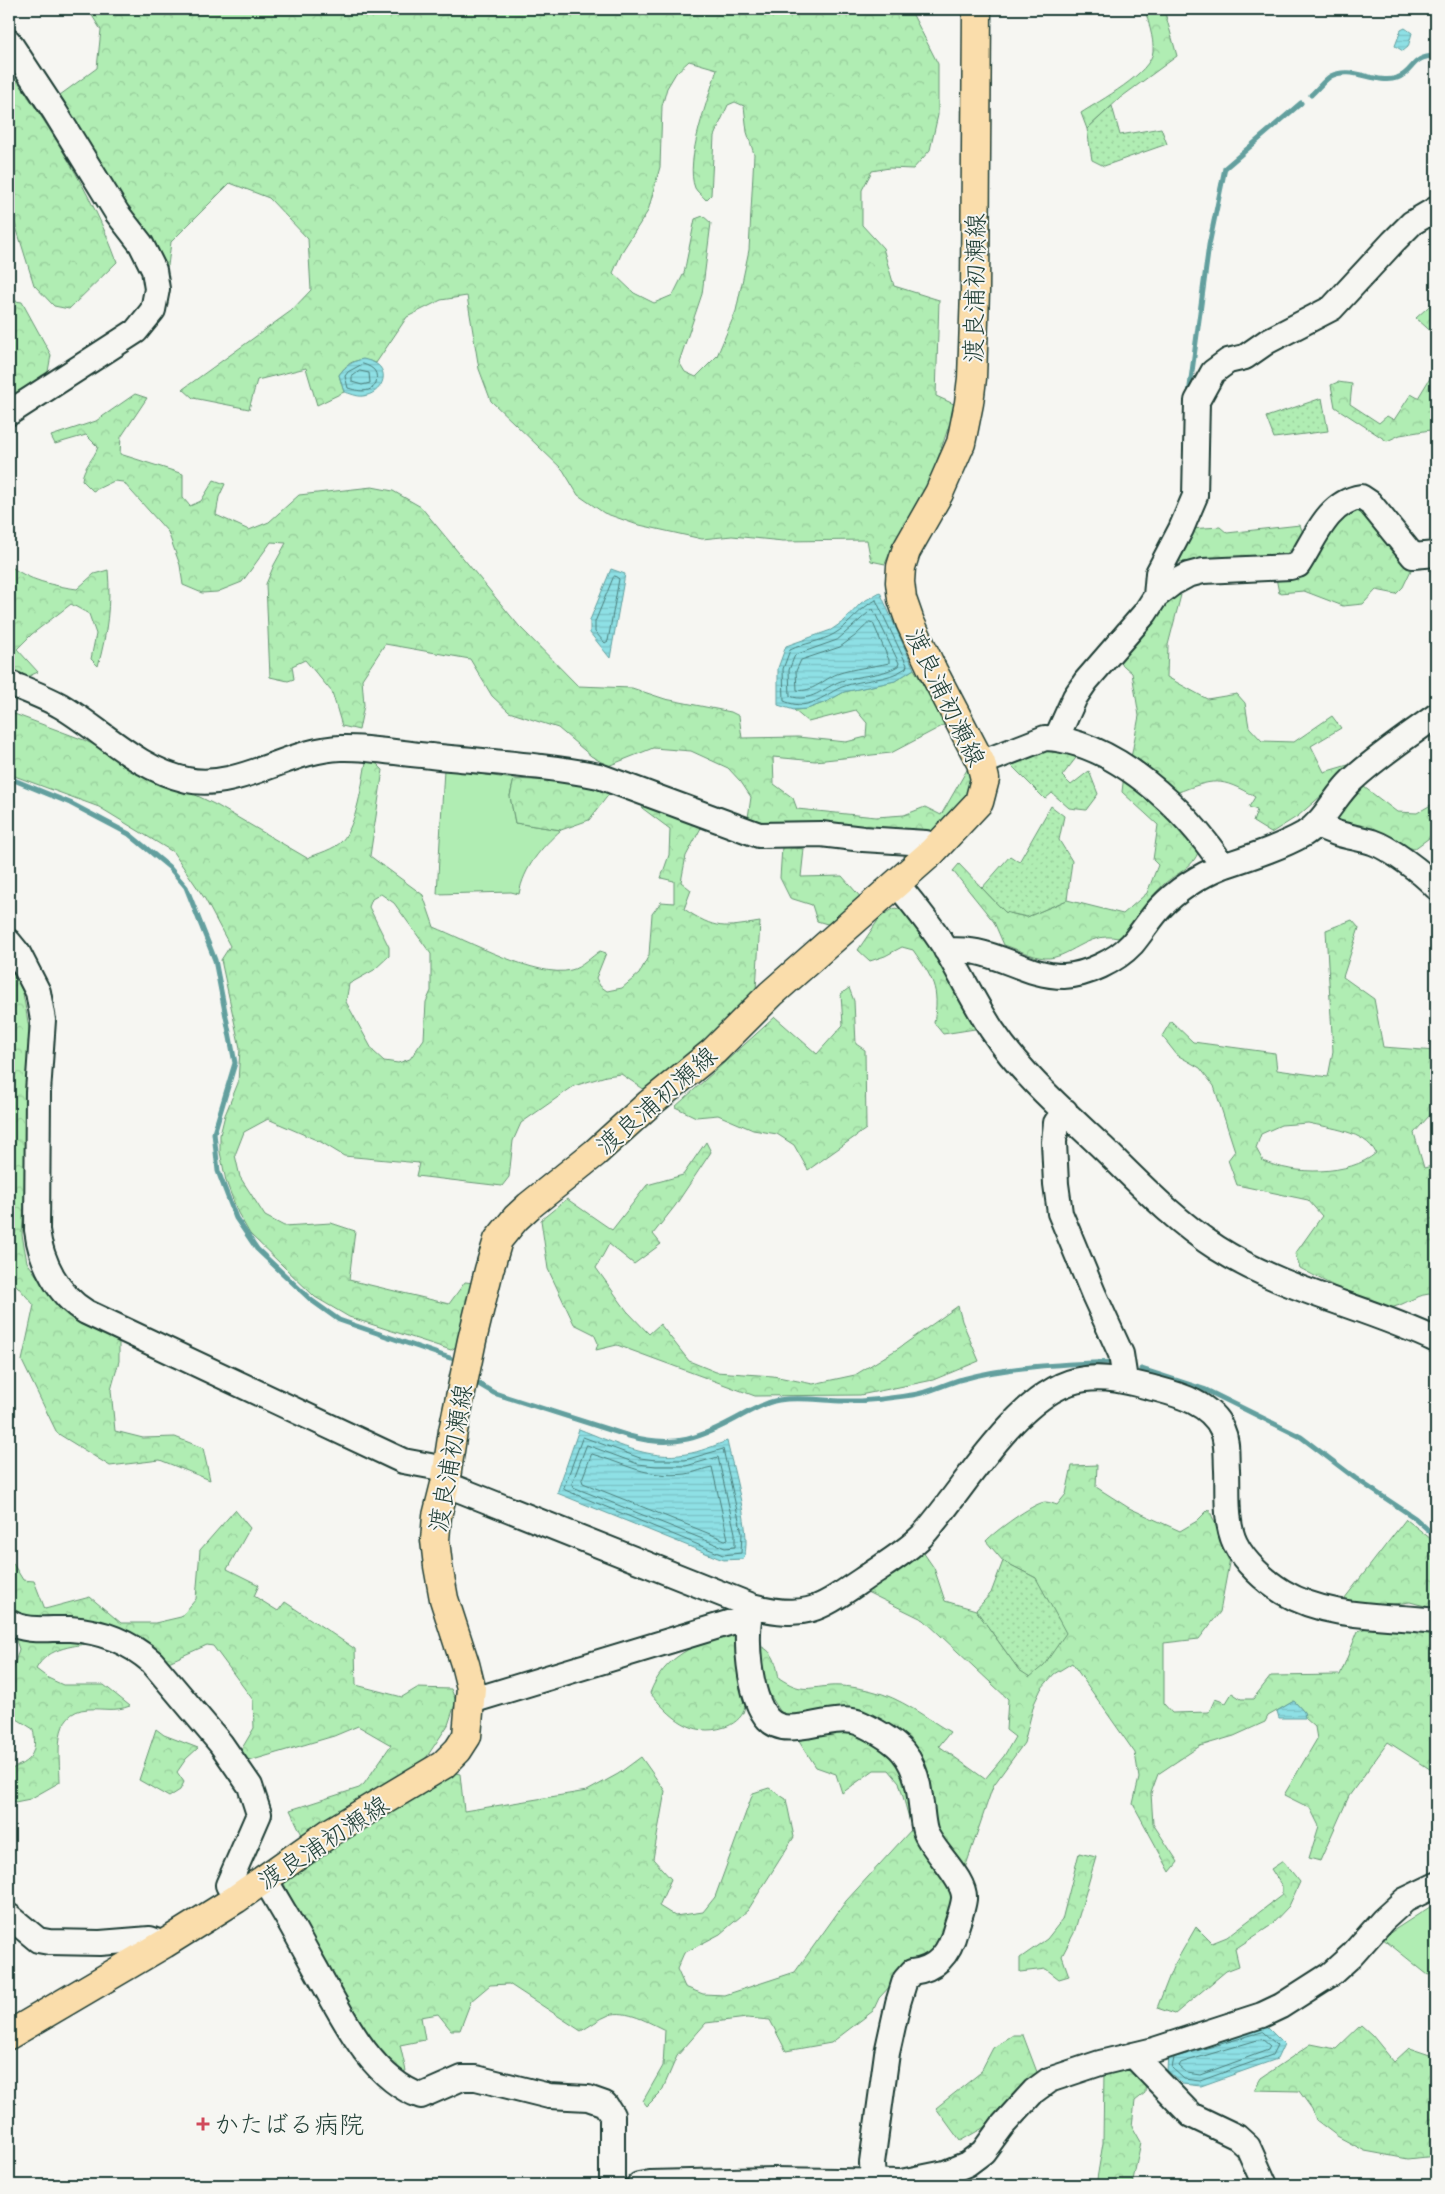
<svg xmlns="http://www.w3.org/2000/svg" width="1445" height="2194" font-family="Caveat,'Klee One',sans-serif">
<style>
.grass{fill:#b0edb3;stroke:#689574}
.forest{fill:url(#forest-crowns);stroke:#689574;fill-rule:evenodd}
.garden{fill:url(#garden-dots);stroke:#689574}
.water{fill:url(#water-rules);stroke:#629f9e}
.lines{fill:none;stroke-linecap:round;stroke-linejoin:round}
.shore{stroke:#4b7e7b;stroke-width:1}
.stream{stroke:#629f9e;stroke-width:5}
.minor-casing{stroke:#1f3d34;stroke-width:28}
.major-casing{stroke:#1f3d34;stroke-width:31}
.minor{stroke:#f6f6f2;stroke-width:24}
.major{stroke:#faddab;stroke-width:28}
.poi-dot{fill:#d1495b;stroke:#f6f6f2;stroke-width:2}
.labels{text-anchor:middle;stroke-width:4;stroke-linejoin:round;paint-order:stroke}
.street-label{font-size:25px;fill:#1f3d34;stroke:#f6f6f2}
.poi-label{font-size:25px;fill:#1f3d34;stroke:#f6f6f2;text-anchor:start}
</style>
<defs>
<pattern id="forest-crowns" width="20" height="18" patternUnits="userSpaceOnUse" patternTransform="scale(1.25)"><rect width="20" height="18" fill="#b0edb3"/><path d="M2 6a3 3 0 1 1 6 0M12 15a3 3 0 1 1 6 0" fill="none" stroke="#97cc9b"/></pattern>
<pattern id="garden-dots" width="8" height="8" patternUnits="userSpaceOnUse" patternTransform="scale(1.25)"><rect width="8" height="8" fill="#b0edb3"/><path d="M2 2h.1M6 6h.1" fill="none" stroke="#97cc9b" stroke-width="1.8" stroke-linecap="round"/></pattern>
<pattern id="water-rules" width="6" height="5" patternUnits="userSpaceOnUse" patternTransform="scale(1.25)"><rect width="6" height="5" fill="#8ee0e5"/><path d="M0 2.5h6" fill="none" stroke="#7ac1c5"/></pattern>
</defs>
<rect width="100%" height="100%" fill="#f6f6f2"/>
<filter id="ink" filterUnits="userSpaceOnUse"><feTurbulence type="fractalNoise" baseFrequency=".02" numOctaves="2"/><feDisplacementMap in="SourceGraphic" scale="10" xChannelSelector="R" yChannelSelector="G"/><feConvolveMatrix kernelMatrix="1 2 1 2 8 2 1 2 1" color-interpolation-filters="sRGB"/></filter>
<g filter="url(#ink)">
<path class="grass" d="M444 769 514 779 510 796 515 823 561 830C541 848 524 867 519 894L511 892 437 894Z
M1436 1903V1972L1428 1975 1382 1938Z"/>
<path class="forest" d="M88 9H910L938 64V115L930 150 913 169 889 168 872 171 862 190V225L883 248 894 286 939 300 936 396 956 405 927 490 893 545 885 564 871 561 867 540 783 541 732 536 702 539 635 524 604 513 578 495 563 470 491 401 479 369 467 296 441 300 407 317 376 363C359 357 349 360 339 375L344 392 317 405 306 368 257 380 249 409 193 398 183 389 291 311 311 290 308 239 269 198 230 183 171 242 168 266 162 268 60 95 97 68 101 30ZM689 61 717 69C709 97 684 161 695 188 697 192 703 196 706 200L711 195 714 136 728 105 735 102 744 106 747 132 754 154 749 250 736 311 717 356 696 377 685 372 679 362 702 294 711 223 703 216 695 219 684 273 673 295 654 303 634 293 613 273 623 250 648 211 660 167 662 106 667 88 676 73Z
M1145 9H1164L1177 56 1120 98 1087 129 1081 113C1099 101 1152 73 1153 51 1154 38 1148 22 1145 9Z
M9 68C50 129 92 192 117 262L69 309 54 306 34 285 13 217 9 222Z
M9 300 22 302 51 355 47 377 9 400Z
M1436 300V336L1416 318Z
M1432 375 1436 378V429L1400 435 1387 441 1335 407 1331 385 1338 382 1352 384 1350 404 1379 423 1387 416 1394 420 1411 394 1418 398Z
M135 394 147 398 121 437 120 454 183 474V498L190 506 201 501 214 480 225 484 219 497 216 515 249 530 269 522 299 495 372 487 393 491 421 507 519 626 578 686 632 688 665 699 731 712 739 716 742 738 798 737 846 742 866 737 867 723 856 710 808 722 794 710 807 709 826 702 844 692 895 681 914 669 946 724 891 753 815 761 773 757 774 784 793 798 797 809 876 817 904 815 925 807 941 815 968 768 976 775 971 799 936 832 919 834 775 826 748 818 751 797 741 782 728 768 691 751 653 748 608 766 591 756 558 728 509 712 492 696 470 659 385 644 362 679 364 705 359 730 342 726 332 692 305 660 292 666 294 679 288 681 270 677 266 584 274 565 286 543 271 542 242 582 217 592 202 593 183 585 180 565 168 532 123 482 114 481 93 491 82 480C83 467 94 459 98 447L86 435 55 444 51 436 96 421Z
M1358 502 1413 566 1403 587 1396 594 1376 590 1363 604 1343 606 1304 591 1279 593 1276 578Z
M1300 525 1303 533 1297 544 1285 555 1222 561 1174 562 1189 529 1220 527 1227 533Z
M9 565C27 580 54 586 77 589L94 574 108 570C111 603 107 634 98 666L91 659 96 634 89 614 71 604 32 634 17 649 38 672 27 677 9 666Z
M1181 595 1168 645 1167 677 1207 699 1237 694 1245 703 1249 727 1262 741 1294 742 1332 716 1341 728 1311 746 1324 772 1348 765 1345 775 1298 816 1271 833 1253 822 1257 810 1249 807 1255 797C1220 776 1213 779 1176 793L1131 758 1139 716 1132 673 1116 659 1166 597Z
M9 712 84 740 218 806 307 858C317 854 335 849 342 841 357 823 362 784 366 762L377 764 383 770 370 856 423 895 434 927C466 940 538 979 571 970 581 968 592 956 600 951L606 953 596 978 600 986 607 991 622 988 639 974 649 955 652 914 661 902 674 903V881L661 878 669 855 670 829 642 808 647 803 702 826 686 856 681 882 691 890 684 909C716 930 723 928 760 922L756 990 730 1026 648 1092 621 1074 606 1076 574 1086 521 1123 513 1141 509 1177 502 1186 416 1176 419 1163 344 1156 321 1142 268 1119 244 1132 235 1155 240 1177 265 1216 284 1226 331 1223 355 1231 349 1280 449 1304 465 1282 474 1283 462 1343 451 1350 349 1317 315 1297 250 1234 238 1213 226 1181 220 1152V1135L225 1115 238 1083 240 1048 221 960 230 946 205 899 173 852 99 807 9 774ZM381 894 394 903 431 954V991L426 1002 424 1039 410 1059 398 1063 384 1061 373 1051 346 1002 349 984 374 970 389 956V947L369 907 372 899Z
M1124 774 1192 839 1199 850C1193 869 1177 872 1163 885 1146 901 1138 924 1118 938 1088 931 1068 960 1045 958 1032 957 1017 949 1004 945L994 922 953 871 959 864 1005 912 1027 917 1067 900 1123 914 1147 893 1158 865 1153 860 1158 825 1122 792Z
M514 779 569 782 613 789 589 820 561 830 515 823 510 796Z
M1364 787 1397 812 1417 813 1436 802V833L1414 849 1340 826 1336 819Z
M782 847 804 849 801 877 842 876 863 900 834 926 817 921 812 905 790 898 780 878Z
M895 908 905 911 922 929 975 1029 943 1034 934 1023C940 987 933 979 913 950L902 947 885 956 870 961 858 950 881 916Z
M1352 920 1359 928 1343 977 1374 999 1383 1047 1436 1051V1115L1429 1116 1414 1133 1424 1168 1436 1165V1294C1417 1292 1404 1307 1388 1308 1374 1309 1315 1276 1300 1268L1295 1254 1322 1216 1308 1200 1237 1185 1228 1160 1235 1151 1214 1086 1200 1068 1177 1055 1162 1036 1171 1021 1193 1042 1275 1053 1277 1070 1328 1077 1333 1051 1326 930ZM1308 1123C1330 1128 1365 1131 1376 1153 1350 1176 1293 1175 1263 1161L1256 1148 1261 1134 1281 1125Z
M9 961 23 993 29 1028 28 1136 22 1235 27 1262 59 1308 119 1341V1361L111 1390 115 1431 143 1438 175 1437 203 1448 210 1480 160 1460 110 1466 57 1433 22 1361 34 1305 9 1277Z
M849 988 854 1001 856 1044 865 1050 866 1129 808 1170 794 1145 777 1134 753 1130 718 1115 696 1117 675 1107 775 1017 817 1054 843 1025 841 994Z
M706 1142 711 1152 675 1206 653 1234 661 1244 634 1264 609 1244 596 1268 627 1311 649 1334 660 1324 689 1361 716 1372 773 1376 813 1384 855 1375 899 1348 958 1306 962 1321 979 1361 933 1380 860 1395 755 1396 617 1345 596 1350 598 1343 594 1334 574 1324 548 1269 541 1220 567 1199 612 1230 647 1185 683 1175Z
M1097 1465 1096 1487 1129 1508 1180 1531 1197 1521 1209 1509 1230 1558 1220 1612 1199 1639 1164 1643V1704L1172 1713 1209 1712 1215 1699 1226 1703 1232 1693 1241 1699H1253L1271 1676 1340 1675 1358 1631 1378 1624 1436 1630V1773L1388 1742 1349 1796 1320 1861 1309 1858 1319 1826 1310 1808 1284 1795 1317 1739 1315 1727 1305 1718 1304 1712 1294 1701 1268 1716 1265 1722 1234 1736 1200 1746 1158 1774 1151 1793 1153 1824 1178 1862 1170 1872 1133 1804 1139 1778 1135 1753 1072 1663 1054 1674 1041 1689 1034 1704 1024 1743 993 1786 941 1939 932 1952 893 1983 879 1998 873 2011 831 2043 786 2051 770 2020 747 2018 706 2023 677 2056 662 2091 647 2106 643 2101 663 2066 665 2030C650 2023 626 2009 609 2015 599 2019 590 2026 581 2031L509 1984 490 1985 471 2001 460 2030H451L438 2014 421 2017 425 2040 400 2045 406 2071 393 2073 380 2062 317 1957 281 1877 451 1772 460 1774 464 1811 587 1791 618 1774 641 1757 665 1791 653 1859 671 1879 659 1906 675 1916 703 1912 715 1897 753 1793 769 1788 786 1799 794 1837 748 1910 720 1934 684 1953 677 1969 685 1987 703 1994 725 1995 795 1972 846 1901 912 1829 899 1782 889 1770H874L842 1793 836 1774 816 1767 775 1703 762 1681 760 1646C775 1652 776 1664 779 1678 802 1693 806 1688 830 1686 842 1685 860 1688 872 1691 900 1697 926 1718 950 1732L939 1746 985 1779 1004 1756 1015 1737 1006 1730 1008 1699 924 1620 867 1592 923 1552 934 1568 945 1601 976 1610 1019 1670 1036 1578 1003 1561 986 1541C994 1532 1033 1503 1045 1502 1049 1502 1054 1504 1057 1505L1066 1494 1072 1466Z
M235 1510 250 1528 227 1569 259 1585 254 1596 278 1611 285 1602 355 1649 356 1685 402 1697 417 1688 451 1689 456 1701 448 1725 422 1764 303 1837 290 1810 359 1788 364 1784 391 1745 358 1726 334 1736 246 1762 241 1750 254 1728 253 1700 213 1646 207 1645 164 1664 9 1615V1557L23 1580 34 1581 45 1609 90 1597 121 1623H155L181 1617 196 1599 200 1550Z
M1406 1519 1436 1543V1609L1410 1602 1372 1607 1341 1603Z
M729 1631 738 1633C740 1652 749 1693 744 1710 742 1718 732 1725 725 1727 691 1738 671 1717 650 1693 664 1656 695 1645 729 1631Z
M14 1635 99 1642C76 1646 48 1646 36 1669L48 1678 63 1685H104L130 1706C114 1712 104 1708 88 1709 51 1711 60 1756 60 1782L30 1799 15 1802 9 1797V1770C31 1761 38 1754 33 1729L9 1714V1673L14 1666 19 1649Z
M156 1729 164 1735 198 1748 186 1759 177 1772 184 1782 180 1790 169 1797 139 1780Z
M1079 1853 1096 1857 1074 1933 1062 1956 1069 1976 1059 1979 1046 1969 1020 1972V1958L1047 1939 1062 1920Z
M1283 1861 1300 1882 1289 1906 1270 1926 1235 1949 1239 1966 1226 1971 1175 2014 1157 2008 1173 1967 1196 1927 1212 1943 1227 1937 1282 1895V1886L1271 1869Z
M1361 2025 1372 2035 1394 2062 1409 2048 1436 2057V2156L1408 2159 1365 2151 1337 2136 1316 2120 1312 2109 1299 2091 1254 2090 1261 2078 1311 2044 1336 2049Z
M1013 2035H1023L1037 2072 983 2128 960 2141 936 2108 980 2073 993 2048Z
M1127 2067 1146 2077 1145 2093 1135 2101 1132 2126 1141 2142 1132 2185H1096L1103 2143 1104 2071Z"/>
<path class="garden" d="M1112 106 1120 135 1161 128 1167 144 1104 166 1092 160 1087 129Z
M1322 398 1328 431 1274 438 1266 417Z
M1058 749 1079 754 1062 776 1071 785 1089 771 1098 794 1086 810 1069 808 1052 793 1045 799 1009 763 1028 751Z
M1051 806 1064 816 1059 840 1072 861 1067 900 1027 917 1005 912 982 888 1010 856 1019 862Z
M1003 1561 1036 1578 1066 1633 1044 1665 1030 1677 1019 1670 976 1610 991 1593Z"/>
<path class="water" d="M1405 28 1412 33 1408 47 1403 51 1395 46 1401 30Z
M363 359C367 360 371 361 375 363 391 372 382 394 363 396 357 397 350 393 344 392L339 375C345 366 353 361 363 359Z
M611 569 625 574 610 658 590 633V620Z
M880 592 914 669 895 681 844 692 826 702 807 709 794 710 778 705V668L786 646 831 630 844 621 861 603Z
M579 1429C613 1442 649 1461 686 1454 700 1452 713 1446 727 1441 732 1466 754 1539 743 1559L723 1560 557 1493Z
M1294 1701 1304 1712 1305 1718H1279L1277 1711Z
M1266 2026 1284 2044 1277 2059 1201 2086 1182 2084 1167 2070 1168 2055Z"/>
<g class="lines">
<path class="shore" d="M363 364C375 368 378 372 376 384 369 394 358 391 348 388L345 376 348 372Z
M360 371 369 373 370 383 362 385 352 382V377Z
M615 576 619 579 608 641 605 643 595 632V622L613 578Z
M876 600 907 665 906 668C885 682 865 678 842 687 830 692 820 701 807 704 799 706 791 704 784 701L783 669 790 650C804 643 820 642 834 634 850 625 859 608 876 600Z
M873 609 899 663 898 666C882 676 859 675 841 681 824 687 810 704 790 696L789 670 795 655 837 640Z
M870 622 873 623 889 660V663C872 667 854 668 837 674 824 679 812 693 797 690L796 671 801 660 840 647 855 636Z
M583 1437 640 1458 656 1460H685L723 1449 742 1533 741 1553 723 1555 565 1490 564 1488Z
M587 1445 638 1464 656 1466H686L718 1457 735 1533V1547L725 1548 573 1487 572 1484Z
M592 1454C628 1465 646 1478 686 1474 695 1473 704 1468 712 1467L728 1539 725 1540 583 1483 582 1480Z
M1263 2032 1277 2045 1272 2055 1200 2081 1184 2079 1172 2068 1174 2058Z
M1262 2039 1270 2046 1268 2050 1200 2075 1187 2073 1179 2066 1181 2063Z"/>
<path class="stream" d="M1311 95C1317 90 1324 80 1331 76 1352 65 1376 85 1397 78 1414 73 1410 56 1436 56
M1189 394 1209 245 1225 168 1301 103
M9 778 70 803 129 834 169 867 186 887 215 960 235 1063 214 1133 218 1171 236 1218 257 1249 311 1300 339 1320 450 1358
M1141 1369 1206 1390 1301 1437 1355 1478 1415 1518 1436 1537
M477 1383 494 1393 629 1436C675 1449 701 1438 741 1416 753 1410 765 1402 779 1400 800 1396 823 1401 844 1401 867 1402 890 1398 912 1395 929 1393 946 1383 963 1379 1010 1366 1065 1364 1114 1362"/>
<defs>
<path id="minor" d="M9 42 55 112 117 213 141 244 154 270 157 289 153 310 136 331 9 413
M1156 596 1158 573 1181 529 1195 496 1197 401 1213 372 1228 361 1245 357 1268 341 1332 308 1393 242 1412 223 1436 209
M9 683C26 690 45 697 61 706 103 731 137 769 187 780 237 791 290 749 341 748 370 747 401 754 431 756 487 762 544 765 599 776L759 835 821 834 863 839 926 843 932 852
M1056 739 1075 697 1086 681 1145 613 1156 596 1173 583 1188 575 1203 571 1290 567 1298 565C1315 539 1327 502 1361 497L1370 503 1413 556 1436 554
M981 763 1045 738C1115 741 1186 810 1223 866 1250 857 1279 848 1304 834 1325 821 1334 797 1352 780 1378 756 1408 736 1436 716
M1317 824C1336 836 1352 836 1372 842 1390 848 1423 873 1436 887
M897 884C914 905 933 927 947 951 962 977 975 1004 992 1030 1022 1075 1064 1111 1103 1148 1139 1183 1175 1221 1217 1248 1284 1291 1365 1306 1436 1340
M9 942 18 953 38 992 43 1020 38 1092 37 1230C41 1262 58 1295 86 1312L403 1461 446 1469
M946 950C956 950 967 950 977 952 1007 958 1031 976 1064 976 1087 975 1116 961 1132 944 1142 932 1150 919 1160 908 1178 889 1199 876 1223 866
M1065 1111 1056 1123 1054 1142 1056 1184 1060 1213 1094 1295 1121 1354 1125 1380
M445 1484 752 1606C806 1620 819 1609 862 1580 882 1566 905 1553 922 1536 964 1491 1020 1386 1085 1379 1111 1376 1132 1383 1157 1389 1180 1395 1211 1404 1222 1429 1228 1442 1226 1456 1227 1470 1228 1492 1225 1522 1235 1543 1244 1562 1265 1581 1283 1592 1328 1619 1386 1615 1436 1621
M752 1606C743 1632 749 1699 768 1719 789 1742 833 1710 862 1724 899 1742 915 1756 920 1797 922 1808 922 1820 925 1831 932 1851 966 1879 964 1899 963 1908 959 1918 956 1928 950 1952 938 1969 912 1972L905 1980 898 2003 887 2053 872 2163 873 2185
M9 1622C27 1633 50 1628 70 1629 102 1631 128 1641 152 1662L221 1744 250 1786 259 1814 228 1885 236 1899
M471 1701 748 1617
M264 1878C281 1906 297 1934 312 1962 338 2007 368 2078 421 2096L462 2078H476L549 2096 588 2098 605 2104 612 2115V2185
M9 1916 38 1940 49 1942 100 1943 150 1939 164 1944
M1133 2055 1191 2115 1237 2137 1248 2147 1265 2185
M639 2185 650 2183 773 2180 901 2182 945 2173 967 2164 983 2152 1002 2126 1034 2091 1049 2080 1100 2063 1154 2050 1262 2015 1281 2006 1331 1974 1352 1955 1383 1920 1405 1900 1436 1885"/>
<path id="major" d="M9 2035 164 1944 236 1899 331 1832 443 1765 458 1750 467 1736 471 1688 465 1664 444 1599 438 1566 435 1540 437 1516 445 1484 453 1431 472 1340 489 1270 498 1240 516 1218 529 1206 595 1153 649 1104 714 1051 771 994 932 852 979 802 985 779 981 763 933 671 910 622 902 599 900 582 901 567 906 551 939 493 961 443 969 403 972 378 975 291 977 9"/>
</defs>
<use href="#minor" class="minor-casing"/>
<use href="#major" class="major-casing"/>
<use href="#minor" class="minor"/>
<use href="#major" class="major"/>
</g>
</g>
<path class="poi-dot" d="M200.5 2116.5h5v5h5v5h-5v5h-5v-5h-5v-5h5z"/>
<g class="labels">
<g class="street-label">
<text transform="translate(974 288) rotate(-89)" y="9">渡良浦初瀬線</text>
<text transform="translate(946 697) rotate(64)" y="9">渡良浦初瀬線</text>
<text transform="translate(656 1100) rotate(-41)" y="9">渡良浦初瀬線</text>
<text transform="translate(450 1458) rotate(-80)" y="9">渡良浦初瀬線</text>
<text transform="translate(323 1842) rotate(-33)" y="9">渡良浦初瀬線</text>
</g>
<g class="poi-label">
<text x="214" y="2133">かたばる病院</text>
</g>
</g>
<rect width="1445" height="2194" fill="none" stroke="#f6f6f2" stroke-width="30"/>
<rect x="15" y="15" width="1415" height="2164" fill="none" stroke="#1f3d34" stroke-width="2" filter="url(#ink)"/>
</svg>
